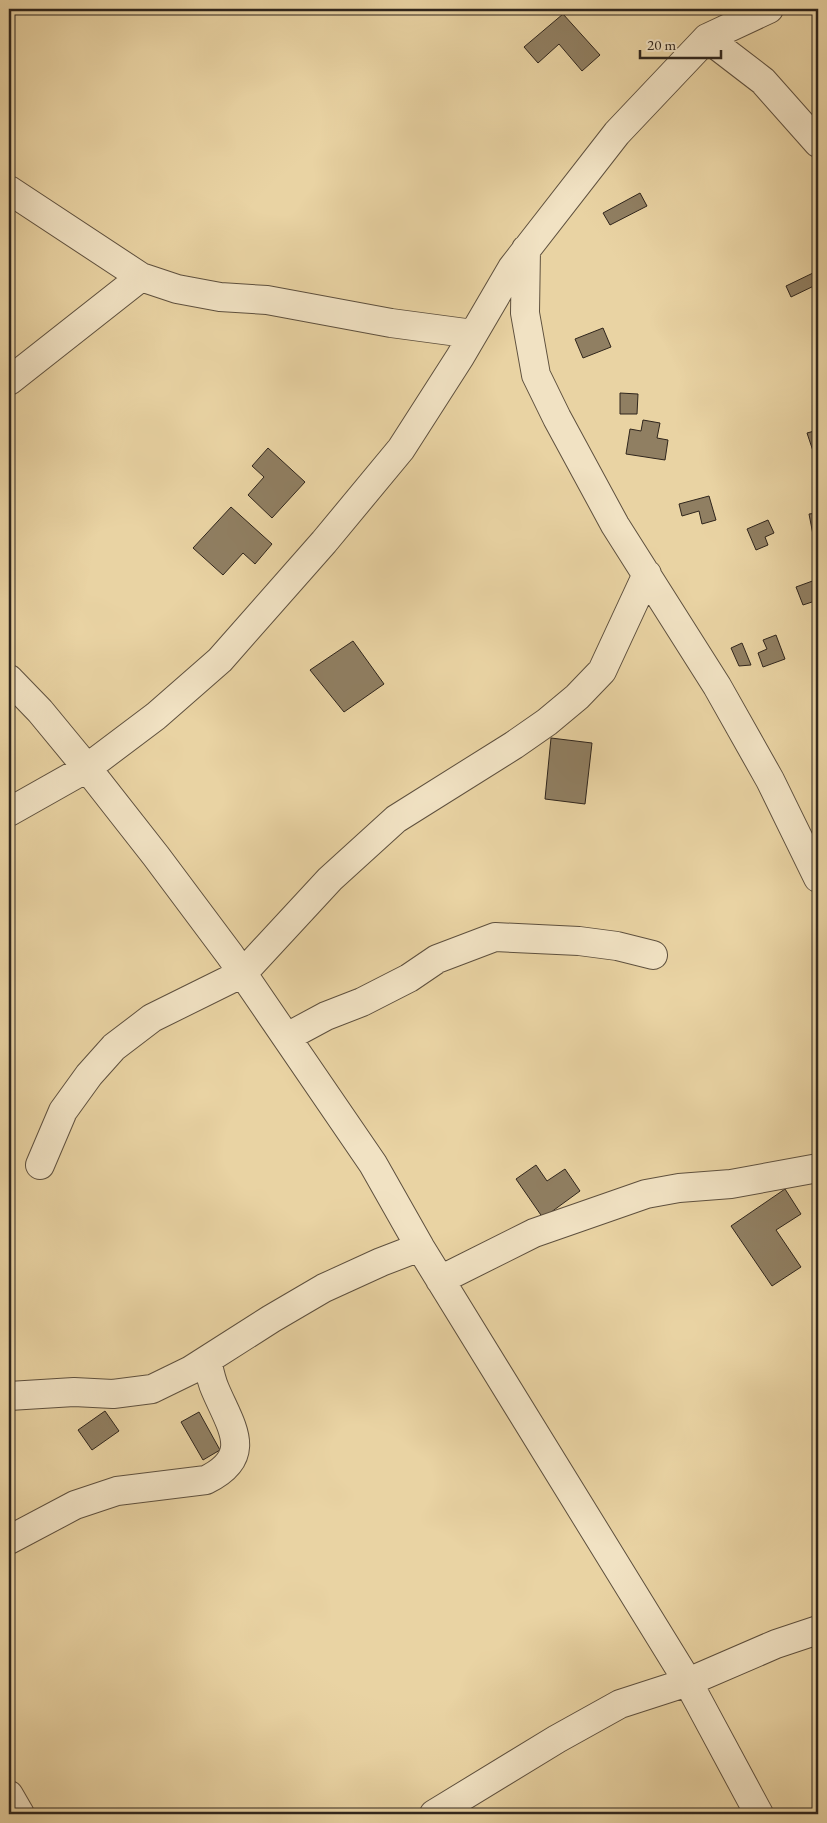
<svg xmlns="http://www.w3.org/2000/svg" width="827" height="1823" font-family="'EB Garamond',serif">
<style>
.building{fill:#907f62;stroke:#2f251c}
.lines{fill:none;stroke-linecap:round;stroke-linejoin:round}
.minor-casing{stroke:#5e503e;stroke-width:30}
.minor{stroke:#f1e2c3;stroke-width:28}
</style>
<rect width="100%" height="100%" fill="#e9d3a3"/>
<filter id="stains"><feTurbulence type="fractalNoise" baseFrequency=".004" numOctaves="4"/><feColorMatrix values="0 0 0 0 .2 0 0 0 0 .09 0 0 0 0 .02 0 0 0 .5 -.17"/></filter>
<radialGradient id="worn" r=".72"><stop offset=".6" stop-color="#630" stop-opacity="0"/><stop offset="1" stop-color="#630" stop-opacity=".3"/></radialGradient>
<path class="building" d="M563 14 600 55 582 71 559 44 538 63 524 47Z
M640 193 647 206 610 225 603 213Z
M813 273 818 284 791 297 786 286Z
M603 328 611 347 583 358 575 339Z
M620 393 638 394 637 414H620Z
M643 420 660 423 657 438 668 440 665 460 626 454 630 429 641 431Z
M818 430V453L814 454 807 433Z
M268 448 305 482 272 518 248 495 264 477 252 466Z
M709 496 716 520 702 524 699 511 682 516 679 504Z
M231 507 272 544 255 564 243 553 223 575 193 548Z
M818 513V545H815L809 514Z
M768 520 774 533 765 537 768 545 756 550 747 529Z
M818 579V600L803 605 796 587Z
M776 635 785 659 763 667 758 653 767 649 763 640Z
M353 641 384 684 344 712 310 670Z
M742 643 751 665 739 666 731 648Z
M551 738 592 743 585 804 545 799Z
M536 1165 547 1181 565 1169 580 1191 543 1218 516 1179Z
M785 1189 801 1214 776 1230 801 1267 772 1286 731 1226Z
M105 1411 119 1431 92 1450 78 1430Z
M199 1412 220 1450 203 1460 181 1422Z"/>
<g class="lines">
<defs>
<path id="minor" d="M707 38 763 81 818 143
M9 190 141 277 177 289 220 297 267 300 391 323 473 334
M526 249 525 313 536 375 557 418 615 525 717 686 770 780 818 878
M9 381 141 277
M9 679 40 711 87 768 156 856 230 955 373 1164 420 1247 688 1682 759 1814
M9 812 87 768 156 716 220 660 324 542 401 449 460 357 512 268 617 133 707 38 769 9
M287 1037 326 1016 362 1002 409 978 437 959 495 937 579 941 617 946 653 955
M40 1165 63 1111 89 1075 114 1047 152 1018 243 973 330 879 396 819 514 745 547 722 577 697 602 671 647 574
M440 1280 534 1233 646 1194 679 1188 731 1184 818 1168
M9 1396 74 1392 113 1394 152 1389 191 1370 271 1319 324 1288 381 1262 420 1247
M9 1540 75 1505 117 1491 206 1480C255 1456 231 1427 215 1389 211 1380 209 1369 207 1360
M9 1795 20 1814
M434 1814 557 1739 620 1704 688 1682 776 1644 818 1630"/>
</defs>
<use href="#minor" class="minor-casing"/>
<use href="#minor" class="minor"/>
</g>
<rect width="827" height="1823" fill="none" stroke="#e9d3a3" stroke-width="30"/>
<rect x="10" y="10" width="807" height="1803" fill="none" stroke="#2f251c" stroke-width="2.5"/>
<rect x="15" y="15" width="797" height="1793" fill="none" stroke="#2f251c"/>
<path d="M640 50v8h81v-8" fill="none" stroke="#2f251c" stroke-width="2.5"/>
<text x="647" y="50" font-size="15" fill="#2f251c" stroke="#f1e2c3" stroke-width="4" paint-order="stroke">20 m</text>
<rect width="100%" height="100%" filter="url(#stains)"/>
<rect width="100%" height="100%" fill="url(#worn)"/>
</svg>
